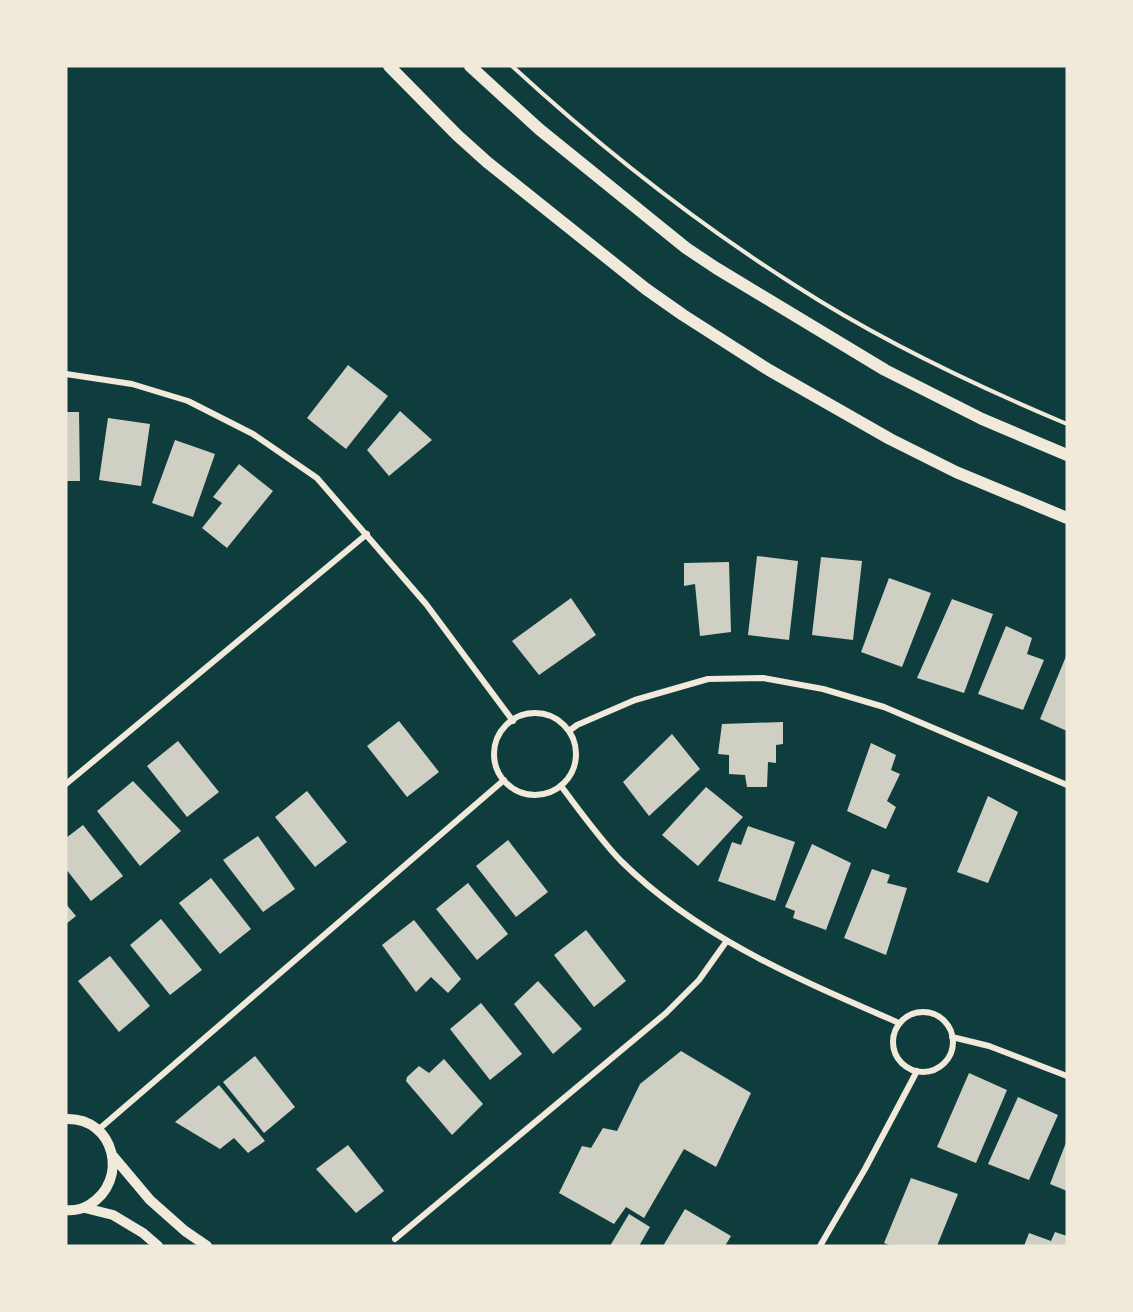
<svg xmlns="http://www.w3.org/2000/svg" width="1133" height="1312" font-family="'Fira Sans',sans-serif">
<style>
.building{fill:#cfcfc3}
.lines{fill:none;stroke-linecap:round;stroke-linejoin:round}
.path{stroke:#f1e9da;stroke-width:4}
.minor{stroke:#f1e9da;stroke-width:6}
.tertiary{stroke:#f1e9da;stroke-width:10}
.secondary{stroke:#f1e9da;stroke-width:12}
</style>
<rect width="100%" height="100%" fill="#0f3d3e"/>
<path class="building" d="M348 365 388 396 346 449 307 418Z
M400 411 432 440 389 476 367 450Z
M66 412H79L80 481H66Z
M108 418 150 424 141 486 99 480Z
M175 440 215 454 193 517 152 503Z
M239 464 273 491 227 548 202 528 222 503 213 497Z
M757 556 798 561 789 640 748 635Z
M821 557 862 561 853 640 812 635Z
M729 562 731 632 700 636 695 584 684 586V563Z
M889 578 931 593 902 667 861 652Z
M571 598 596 635 539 675 512 641Z
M952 599 993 614 964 693 917 678Z
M1006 626 1032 638 1027 654 1044 660 1023 710 978 694Z
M1067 654V731L1040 719Z
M399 721 439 772 407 797 367 746Z
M783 722V744L776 745V763L768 762 767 787H747L745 775 729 774V755L718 754 722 724Z
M672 734 700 769 649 816 623 782Z
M178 741 219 792 187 817 147 766Z
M871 743 896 755 891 770 900 774 887 801 896 807 886 829 847 811Z
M133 781 181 831 140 866 97 811Z
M706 787 743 817 698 866 662 835Z
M307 791 347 842 315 867 275 817Z
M988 796 1018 812 988 883 957 872Z
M83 825 123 876 91 901 66 869V838Z
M748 826 795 842 775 901 718 881 732 842 741 845Z
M258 836 295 889 263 912 223 860Z
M508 840 548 892 516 917 476 866Z
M812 844 851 863 826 930 793 918 795 911 785 907Z
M872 869 890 875 887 883 907 888 886 955 844 938Z
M211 878 251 929 220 954 179 903Z
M468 883 508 934 477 960 436 909Z
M66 904 76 916 66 924Z
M161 919 202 970 170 995 130 945Z
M414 920 461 979 448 993 431 977 416 992 382 945Z
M586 930 626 981 594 1007 554 955Z
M110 956 150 1006 119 1032 78 981Z
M538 981 582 1029 553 1054 514 1004Z
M481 1003 522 1054 490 1080 450 1029Z
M681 1051 751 1093 716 1167 684 1149 644 1218 626 1207 614 1224 559 1193 582 1146 591 1148 603 1128 617 1131 640 1084Z
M255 1056 295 1107 264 1133 223 1082Z
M444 1059 483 1104 452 1135 406 1081 407 1077 419 1066 429 1073Z
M969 1073 1007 1090 976 1163 937 1147Z
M219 1085 265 1141 248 1153 234 1138 220 1149 175 1122Z
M1018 1097 1058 1115 1029 1180 988 1164Z
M1067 1140V1191L1050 1184Z
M348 1145 384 1191 356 1213 316 1169Z
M911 1178 958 1194 937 1246H892L884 1243Z
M685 1209 731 1236 725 1246H663Z
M629 1214 650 1227 639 1246H610Z
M1055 1232 1067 1236V1246H1024L1029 1233 1051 1241Z"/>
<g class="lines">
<path class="path" d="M512 66C600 147 695 222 796 286 881 341 974 385 1067 424"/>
<path class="minor" d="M66 374 132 384 188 401 253 434 317 478 426 604 513 721
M494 754a41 41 0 1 1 82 0a41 41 0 1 1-82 0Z
M569 731 577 725 635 700 708 679 763 678 823 689 884 707 1067 785
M66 784 367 534
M561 786C580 811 599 838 621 861 699 938 800 980 899 1023
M893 1042a30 30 0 1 1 60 0a30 30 0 1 1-60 0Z
M952 1037 989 1046 1067 1076
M98 1130 504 780
M395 1239 666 1013 699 980 726 942
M820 1246 865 1169 917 1071"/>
<path class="tertiary" d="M66 1119C115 1117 130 1181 89 1205 82 1209 74 1211 66 1210
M113 1156 150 1200 185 1231 207 1246
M85 1208 113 1215 143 1233 158 1246"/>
<path class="secondary" d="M389 66 457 135 487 162 646 289 683 315 769 370 890 439 956 472 1067 518
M470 66 539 129 686 248 716 268 885 370 982 419 1067 455"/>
</g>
<rect width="1133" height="1312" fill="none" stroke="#f1e9da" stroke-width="135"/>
</svg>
